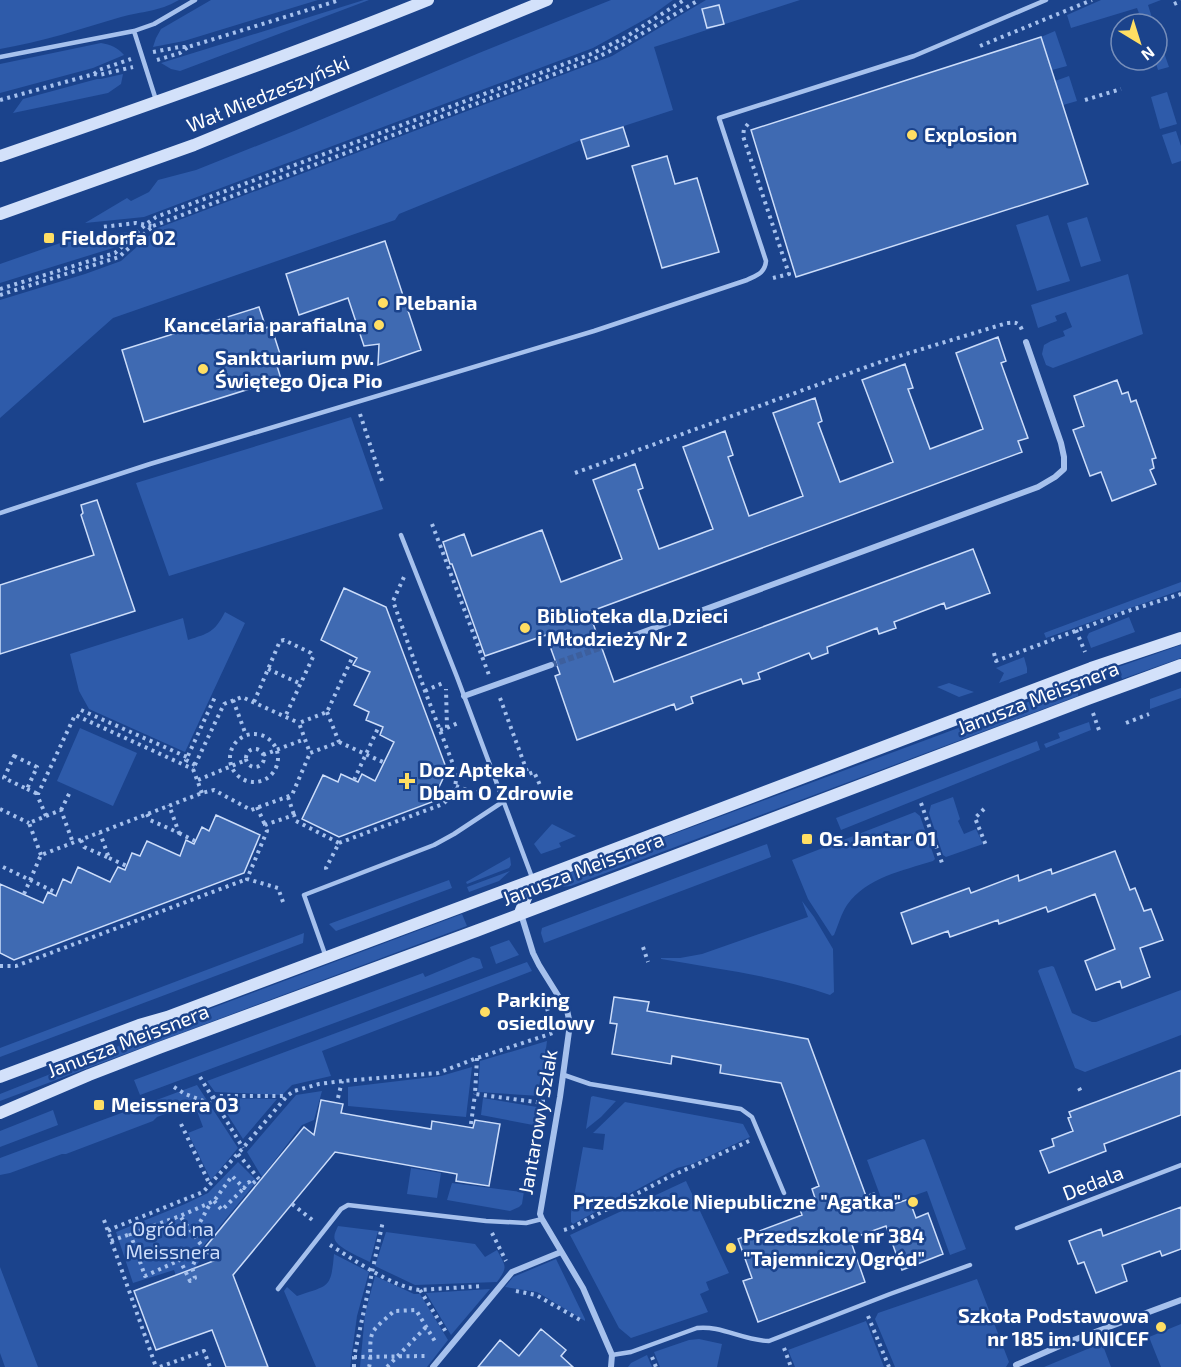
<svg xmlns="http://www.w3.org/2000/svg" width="1181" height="1367" font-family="'Exo 2',sans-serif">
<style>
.green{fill:#2e5baa}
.building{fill:#3f6ab2;stroke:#ccddfa;stroke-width:1.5}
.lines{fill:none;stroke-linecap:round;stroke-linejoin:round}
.street-tunnel{stroke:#3d5f9d;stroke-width:6;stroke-dasharray:6 3;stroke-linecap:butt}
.path{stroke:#a6c1ed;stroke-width:4;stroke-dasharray:3 4.5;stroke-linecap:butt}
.lane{stroke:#a6c1ed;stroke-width:4.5}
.street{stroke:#a6c1ed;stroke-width:6}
.secondary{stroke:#d3e1fa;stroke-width:12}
.poi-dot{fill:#ffde63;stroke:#1b438c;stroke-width:2}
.labels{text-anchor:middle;stroke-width:5;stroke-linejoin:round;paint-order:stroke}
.street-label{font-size:20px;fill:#fff;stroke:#1b438c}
.poi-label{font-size:20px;font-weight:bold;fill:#fff;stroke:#1b438c;text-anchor:start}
.park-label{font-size:20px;fill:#ccddfa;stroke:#1b438c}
</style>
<rect width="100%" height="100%" fill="#1b438c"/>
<path class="green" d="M0 0H179C158 12 143 11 121 17 81 29 41 42 0 49Z
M211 0H318L184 41 153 47 156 38 161 29Z
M364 0H369L180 71 171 69 161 63Z
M611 0H673L651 16 593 48 144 217 85 223 127 198 131 201 149 192 158 180 196 170 294 131 479 53Z
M706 0H800L654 47 673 110 581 140 399 214 395 220 113 318 0 418V300L85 274 121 261 158 228 612 56Z
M1101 0H1161L1148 5 1154 24H1143L1137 8 1071 28 1067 15Z
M1055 31 1067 66 1052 70 1041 37Z
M1157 33 1169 67 1158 70 1155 60H1157Z
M101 43C111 45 117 47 124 55L93 68 0 93V64Z
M123 74 121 84 108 93 13 113 23 99 97 79H101Z
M1069 76 1077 101 1063 105 1055 81Z
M1167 92 1177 124 1160 129 1151 97Z
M1176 131 1181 146V161L1172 164 1162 135Z
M1048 215 1070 281 1037 291 1016 225Z
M1087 217 1101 261 1081 267 1067 223Z
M132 232 113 248 0 283V264L66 241 100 236 105 234Z
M1128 274 1143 334 1053 368 1046 365 1042 354 1044 345 1051 341 1065 336 1063 331 1072 327 1066 312 1055 316 1057 321 1038 328 1031 305Z
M351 417 383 509 169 576 136 483Z
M1181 582V590L1046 638 1044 633Z
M225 612 245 623 185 752 89 709 79 691 70 654 183 618 188 640C209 633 214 633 225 612Z
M1129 617 1135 632 1091 648 1087 637 1089 633Z
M1181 645V658L1122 679 1118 667Z
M1024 657 1027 668V673L999 683 1004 673 996 668Z
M1087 680 1078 692V696L587 880 571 886 560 887 558 884 560 879 574 871Z
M949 683 974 692 959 697 937 687Z
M1181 688V698L1150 709V699Z
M1089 722 1091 730 1046 748 1044 744 1060 738 1058 733Z
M80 728 137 753 113 806 57 781Z
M1037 741 1040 750 841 830 836 818Z
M953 797 960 819 958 821 964 834 976 829 983 844 946 857 943 855 929 813 931 805Z
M915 812 920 816 935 859 933 861C902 871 867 877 847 905 841 914 838 926 834 935L832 936 808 899 792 860Z
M552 824 576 836 559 843 561 847 541 854 534 844Z
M767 844 771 857 544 943 541 933 542 928Z
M510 857 511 865 509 868 467 884 466 882Z
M510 871 499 881 469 892 467 887Z
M449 880 452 888 336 931 329 924Z
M802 901 814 917 833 949 834 992 830 995C776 976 718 969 661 959V958H680L702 954 808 917Z
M462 914 467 926 0 1101V1094L96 1056 159 1028Z
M304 933 303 943 0 1057V1048Z
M509 940 519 955 496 964 490 947Z
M473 957 480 959 483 968 140 1095 134 1080 423 973 425 977Z
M527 962 532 971 322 1051 331 1076 292 1085 282 1095 215 1092 207 1081Z
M1052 966 1054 967 1072 1013 1092 1022H1096L1181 990V1035L1085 1072 1075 1068 1038 971 1040 969Z
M547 1041 540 1096 478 1092 480 1061Z
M472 1067 466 1117 348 1106V1087L441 1076Z
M197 1085 238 1148 211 1180 188 1133 203 1127 194 1103 157 1117 153 1121 66 1154H62L10 1173 0 1175V1158Z
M322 1091 314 1120 302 1125 262 1177 247 1152 296 1095Z
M593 1096 616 1101 601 1117 586 1129 591 1097Z
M217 1098 277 1099 243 1139Z
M483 1098 537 1107 522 1204 519 1207 510 1211 447 1200 452 1183 521 1192 533 1125 481 1115Z
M625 1102 743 1124 750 1137 692 1164 677 1168 573 1224 571 1222V1213L583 1147 603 1150 605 1134 593 1133Z
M53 1110 58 1125 0 1147V1131Z
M923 1139 925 1140 966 1249 950 1255 927 1191 884 1206 867 1160Z
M238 1162 257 1181 201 1249 205 1253 196 1266 202 1285 182 1292 174 1270 133 1283 116 1232 185 1204 208 1193Z
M411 1168 441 1173 437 1198 407 1194Z
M686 1181 729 1273 706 1282 709 1290 700 1294 708 1312 631 1338 619 1328 570 1235Z
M338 1226 378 1231 370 1262C362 1258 338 1248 335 1240 333 1235 336 1231 338 1226Z
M386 1232 475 1244 485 1257 497 1250C505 1266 509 1266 497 1282L415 1285 375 1266Z
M334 1254 369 1272 357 1316 350 1367H316L284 1291 287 1287 297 1296C329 1285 331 1289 334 1254Z
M556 1259 585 1319V1321L537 1292 505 1287 513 1277Z
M0 1267 38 1367H5L0 1353Z
M375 1276 414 1294H420L448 1340 427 1367H360L365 1314Z
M977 1279 1009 1362 1006 1367H895L875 1319 878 1313Z
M490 1289 451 1335 426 1293Z
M866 1321 884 1367H795L788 1350Z
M1181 1324V1367H1161L1149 1337Z
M699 1339 722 1344 717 1367H660L654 1352 689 1340Z
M1102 1343 1111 1367H1044Z
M647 1355 652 1367H628L631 1363Z"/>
<path class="building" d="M719 5 724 24 707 28 702 9Z
M1041 37 1088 184 796 277 751 130Z
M623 127 629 146 587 159 581 140Z
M667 156 675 184 697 178 719 252 662 268 632 166Z
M385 241 421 350 378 365 379 344 364 346 348 298 299 315 286 274Z
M259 307 266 328 271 326 281 357 275 359 281 379 144 422 122 350Z
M998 337 1006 361 1001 363 1028 438 1018 441 1022 452 589 612 614 682 973 549 990 593 946 609 944 603 894 622 896 628 879 634 877 628 827 647 828 653 812 659 809 653 758 673 760 679 743 684 741 679 691 697 693 703 676 710 674 704 577 740 555 676 560 674 546 635 485 656 452 564H450L443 542 464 534 472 556 542 530 561 582 622 559 593 480 635 464 643 488 638 490 659 549 713 529 683 447 725 431 733 455 728 457 749 516 803 496 773 413 815 398 822 421 818 423 840 482 893 462 862 380 905 364 913 388 908 389 930 449 983 429 956 353Z
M1117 380 1122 394 1128 392 1131 402 1136 400 1156 458 1152 459 1154 468 1150 470 1156 484 1112 501 1101 472 1090 476 1073 430 1084 426 1074 396Z
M97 500 135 611 0 654V585L94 555 81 515 83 513 81 505Z
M344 588 386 607 447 770 432 802 339 837 302 819 323 775 338 782 341 774 358 782 362 774 375 781 394 742 380 735 383 727 366 720 369 712 354 705 370 672 353 665 357 658 321 640Z
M216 815 260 835 244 873 14 960 0 953V884L43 903 48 892 56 896 63 879 71 883 78 867 110 882 118 867 125 870 132 853 140 856 147 841 180 856 186 840 194 844 202 827 209 831Z
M1115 851 1130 890 1135 888 1144 911 1151 909 1163 940 1140 948 1150 977 1122 988 1120 981 1096 990 1085 961 1115 949 1095 894 1048 912 1046 907 999 924 998 920 950 937 948 931 912 944 901 913 969 888 971 893 1018 875 1019 881 1051 869 1052 874Z
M614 997 649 1002 647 1011 808 1039 866 1196 874 1193 880 1209 909 1199 916 1218 928 1213 943 1254 902 1270 886 1226 850 1239 865 1282 758 1322 743 1281 752 1278 738 1239 802 1215 798 1204 815 1198 812 1189 819 1186 781 1083 720 1073 721 1065 672 1056 671 1064 612 1054 617 1024 610 1023Z
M1181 1070V1115L1104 1144 1106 1151 1049 1173 1040 1151 1054 1146 1052 1139 1073 1131 1068 1118 1071 1117 1069 1112Z
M321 1100 343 1104 341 1113 431 1129 432 1121 473 1128 475 1120 500 1124 489 1186 456 1181 457 1174 335 1152 233 1275 268 1367H226L212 1330 156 1350 134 1291 216 1260 203 1250 304 1127 314 1135Z
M1181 1207V1249L1162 1256 1160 1251 1122 1265 1127 1281 1096 1293 1084 1262 1078 1264 1069 1241 1101 1229 1103 1236Z
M541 1329 566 1350 561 1356 573 1367H478L500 1340 519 1356Z"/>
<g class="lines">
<path class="street-tunnel" d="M551 665 608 645"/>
<path class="path" d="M1174 4 1181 1
M980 46 1092 0
M153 52 179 47H188L340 0
M157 60 180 53 188 47
M94 74 99 70 131 59
M0 100 94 74 99 75 133 67
M1085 100 1121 89
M748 124 744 129 743 136 789 274 773 278
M153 226 594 59 626 43 699 0
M0 289 115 253 145 225 156 217 591 54 624 38 684 0
M0 295 119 257 153 226 136 223 102 227
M360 414 383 484
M575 473 883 361 1007 323C1015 322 1019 322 1022 330
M432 524 489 675
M1076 630 1085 652
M994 653 996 661 1128 611 1181 594
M268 669 301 684
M425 691 445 682
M500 698 528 774 534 772 540 785
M233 700 246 735
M254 702 280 641 284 640 311 653 313 657 285 717
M81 710 187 757
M327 712 339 742 310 753 299 723 327 712 353 656
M1093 713 1100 733
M1126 723 1149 714
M447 728 460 722
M440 730 447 728 446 689
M230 758a24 24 0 1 1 48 0a24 24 0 1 1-48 0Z
M339 742 385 763
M246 758a9 9 0 1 1 18 0a9 9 0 1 1-18 0Z
M263 755 305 739
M14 756 37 767 27 789 4 778Z
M195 765 186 760 215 697
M198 780 246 760
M354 780 379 726
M456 786 475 793 485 789
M27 789 38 794
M202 793 193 769 224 704 242 697 299 723
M288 797 294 815
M921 803 942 863
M257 807 265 825
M0 809 29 823
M984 809 975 818 987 848
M61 810 71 790
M147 814 150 820 179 833 169 805
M46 816 38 797V794L75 715 193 769
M179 833 195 841
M81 840 84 847 109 858 100 833
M339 843 443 804C453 795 457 786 456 772L425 691 393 601 404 577
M41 855 29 823 61 810 73 843
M109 858 127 866
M3 867 57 893
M24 894 41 855 202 793 214 790 251 810 292 795 310 753
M283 902 278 888 247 879 267 831 265 825 294 815 296 821 339 843 326 868 327 872
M643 947 648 962
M0 966H16L247 879
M547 1008 553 1030
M477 1058 475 1094 543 1103V1099
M200 1077 243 1148
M174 1087 185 1094 217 1106
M1079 1088 1081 1092
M213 1098 216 1096H287
M338 1098 342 1081
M181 1124 210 1185
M471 1124 475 1094
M238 1154 259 1179
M214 1201 222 1210 244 1188
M292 1204 315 1222
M104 1220 156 1367
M564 1230 571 1228 669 1177 749 1141
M108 1231 116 1227 203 1192 243 1148 287 1096 294 1091 319 1084 342 1081 438 1073 477 1058 553 1033
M130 1233 145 1276 180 1260 190 1281 195 1278 192 1267 202 1246 180 1216
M492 1233 506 1261
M193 1235 210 1204
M111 1241 180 1216 214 1201 232 1176 244 1188 249 1182 251 1185 259 1178
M330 1245C355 1260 392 1287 420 1290L482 1286
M420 1290 446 1332
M516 1291 536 1295 582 1321
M868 1316 889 1367
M784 1348 791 1367
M354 1357 425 1356
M652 1357 656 1367
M160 1367 204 1351 210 1367
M354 1367V1357L383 1221
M369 1367C372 1358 368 1341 373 1332 375 1327 390 1315 394 1311L416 1310 436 1343
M387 1367 426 1327"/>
<path class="lane" d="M134 31 156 100
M0 57 134 31 154 24 195 0
M0 513 150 464 594 331 747 280C757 275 765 273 766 261L719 118 914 56 1046 0
M401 535 457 677 533 880
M326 957 304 895 434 845 454 834 504 801
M564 1075 590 1084 741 1109 752 1117 784 1193
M1017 1228 1181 1165
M278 1289 341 1209 348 1205 486 1221 526 1223 542 1219
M612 1355 631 1352 697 1328C721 1325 744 1341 769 1341L890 1294 970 1265"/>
<path class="street" d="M608 645 1038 487 1055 477 1064 469V457L1061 443 1026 342
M464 696 551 665
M521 914 533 953 539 965 567 1010 570 1024 560 1097 540 1214 542 1219 583 1288 612 1355 611 1367
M1016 1365 1071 1341 1181 1300
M433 1367 512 1272 561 1252"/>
<path class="secondary" d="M0 156C144 107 287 57 428 0
M0 214 194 145 547 0
M520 913 533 880
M0 1077 139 1025 167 1017 533 880 1091 668 1181 638
M0 1113 89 1075 159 1048 476 931 1088 699 1181 665"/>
</g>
<g class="poi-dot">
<circle cx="912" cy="135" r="6"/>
<rect x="43" y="232" width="12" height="12" rx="3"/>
<circle cx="383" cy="303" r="6"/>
<circle cx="379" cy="325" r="6"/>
<circle cx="203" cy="369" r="6"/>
<circle cx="525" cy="628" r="6"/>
<path d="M404 772h6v6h6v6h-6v6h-6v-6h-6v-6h6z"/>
<rect x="801" y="833" width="12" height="12" rx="3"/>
<circle cx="485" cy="1012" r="6"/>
<rect x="93" y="1099" width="12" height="12" rx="3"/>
<circle cx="913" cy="1202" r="6"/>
<circle cx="731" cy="1248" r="6"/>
<circle cx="1161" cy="1327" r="6"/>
</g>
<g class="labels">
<g class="street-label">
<text transform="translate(268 94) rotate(-22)" y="7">Wał Miedzeszyński</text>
<text transform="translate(1038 698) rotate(-21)" y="7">Janusza Meissnera</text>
<text transform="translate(583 869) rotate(-21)" y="7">Janusza Meissnera</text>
<text transform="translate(128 1041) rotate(-21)" y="7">Janusza Meissnera</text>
<text transform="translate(538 1122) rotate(-80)" y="7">Jantarowy Szlak</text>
<text transform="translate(1093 1183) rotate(-21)" y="7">Dedala</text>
</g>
<g class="poi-label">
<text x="924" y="142">Explosion</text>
<text x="61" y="245">Fieldorfa 02</text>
<text x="395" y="310">Plebania</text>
<text x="367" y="332" text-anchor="end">Kancelaria parafialna</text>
<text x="215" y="365">Sanktuarium pw.<tspan x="215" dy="23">Świętego Ojca Pio</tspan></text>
<text x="537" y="623">Biblioteka dla Dzieci<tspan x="537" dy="23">i Młodzieży Nr 2</tspan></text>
<text x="419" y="777">Doz Apteka<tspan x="419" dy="23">Dbam O Zdrowie</tspan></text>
<text x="819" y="846">Os. Jantar 01</text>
<text x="497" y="1007">Parking<tspan x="497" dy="23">osiedlowy</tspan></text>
<text x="111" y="1112">Meissnera 03</text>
<text x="901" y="1209" text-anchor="end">Przedszkole Niepubliczne "Agatka"</text>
<text x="743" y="1243">Przedszkole nr 384<tspan x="743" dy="23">"Tajemniczy Ogród"</tspan></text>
<text x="1149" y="1323" text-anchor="end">Szkoła Podstawowa<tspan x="1149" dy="23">nr 185 im. UNICEF</tspan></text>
</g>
<g class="park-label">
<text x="173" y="1236">Ogród na<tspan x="173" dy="23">Meissnera</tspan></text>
</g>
</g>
<g transform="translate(1139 42) rotate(142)"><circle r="28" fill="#1b438c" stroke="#768eba" stroke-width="1.5"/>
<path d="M0-4.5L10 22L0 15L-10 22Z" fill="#ffde63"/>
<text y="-9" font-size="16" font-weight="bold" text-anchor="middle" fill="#ffffff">N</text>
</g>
</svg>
